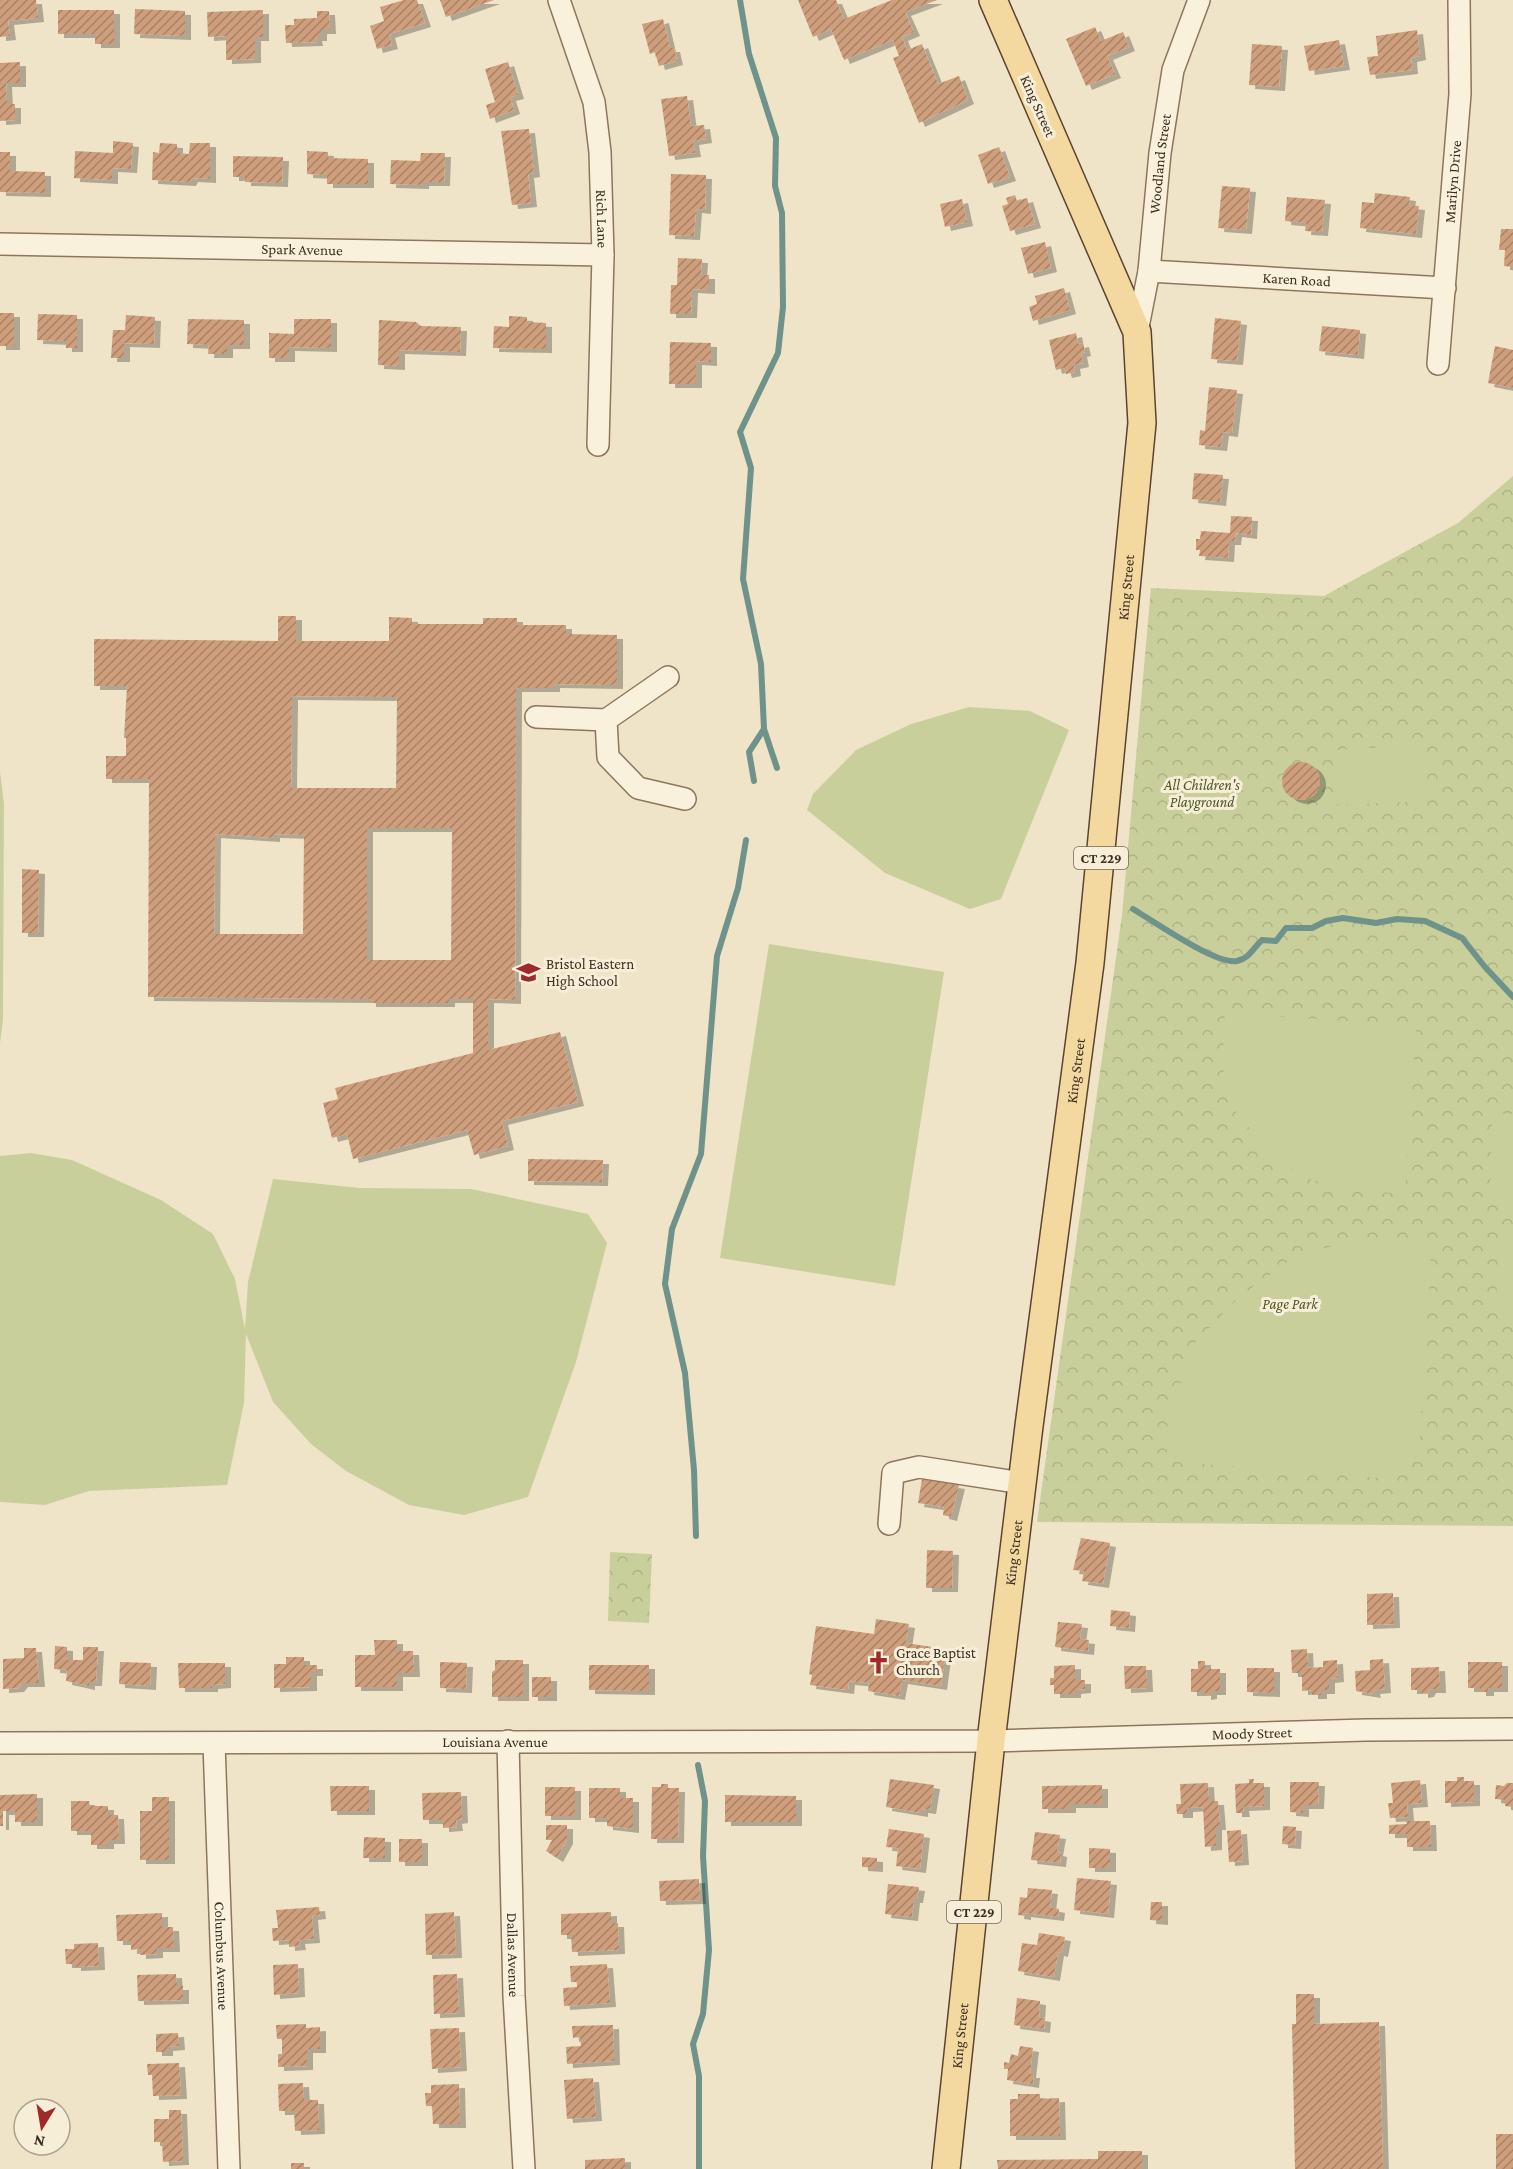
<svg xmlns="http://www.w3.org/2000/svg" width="1513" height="2169" font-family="'Crimson Pro',serif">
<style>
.park{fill:url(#park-crowns)}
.pitch{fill:#c9cf9b}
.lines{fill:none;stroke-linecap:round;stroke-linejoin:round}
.stream{stroke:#6f938a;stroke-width:6}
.building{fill:url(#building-hatch);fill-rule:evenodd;filter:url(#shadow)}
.minor-casing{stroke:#8d765c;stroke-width:24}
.major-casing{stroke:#5b4430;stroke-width:30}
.minor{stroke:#faf1dc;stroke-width:21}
.major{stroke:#f3d9a0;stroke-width:27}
.labels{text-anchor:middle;stroke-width:6;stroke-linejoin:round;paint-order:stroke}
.shield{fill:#f7eed8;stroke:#756857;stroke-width:1.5}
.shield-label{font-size:14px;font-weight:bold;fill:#3d2e20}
.street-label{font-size:15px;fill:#3d2e20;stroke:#f7eed8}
.park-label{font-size:15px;font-style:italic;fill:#4d5a26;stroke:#f7eed8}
.poi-label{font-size:15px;fill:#3d2e20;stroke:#f7eed8;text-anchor:start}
</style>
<defs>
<pattern id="park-crowns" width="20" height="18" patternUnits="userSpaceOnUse" patternTransform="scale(1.5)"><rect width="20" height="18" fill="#c9cf9b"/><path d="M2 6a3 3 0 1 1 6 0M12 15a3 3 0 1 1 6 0" fill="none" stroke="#aeb285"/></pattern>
<pattern id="building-hatch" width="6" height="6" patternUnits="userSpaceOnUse" patternTransform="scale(1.5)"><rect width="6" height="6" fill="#cf9f7d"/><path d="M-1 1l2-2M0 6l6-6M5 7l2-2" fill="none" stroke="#a98266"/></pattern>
<filter id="shadow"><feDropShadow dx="6" dy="4" stdDeviation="0" flood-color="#0004"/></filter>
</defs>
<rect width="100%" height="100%" fill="#f0e4c8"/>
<path class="park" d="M1513 476V1526L1037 1522 1122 915 1151 588 1324 596 1458 523Z
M610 1552 652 1554 649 1623 608 1621Z"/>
<path class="pitch" d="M969 707 1030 711 1069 730 1001 899 970 909 885 873 807 810 813 794 856 750 911 724Z
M1425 745 1428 801 1338 805 1335 750Z
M0 772 4 804 3 1020 0 1043Z
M769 944 944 972 895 1286 720 1258Z
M1225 1013 1416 1026 1405 1194 1355 1190 1304 1178 1264 1147 1235 1110 1222 1067Z
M1501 1114H1513V1207L1497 1206V1195L1490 1194 1492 1123H1500Z
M31 1153 72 1160 161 1200 213 1234 235 1279 245 1329 248 1282 273 1179 360 1188 471 1189 588 1214 607 1243 576 1362 528 1497 464 1515 409 1505 346 1471 311 1444 273 1402 246 1334 244 1403 227 1485 89 1491 45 1505 0 1502V1156Z
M1499 1235 1513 1236V1307H1496Z
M1372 1237 1432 1242 1419 1454 1390 1479 1166 1461 1171 1411 1194 1344 1240 1296 1299 1254Z"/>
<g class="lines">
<path class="stream" d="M740 0 749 54 776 138 775 186 782 213 783 307 778 353 740 432 751 468 743 579 761 664 764 729 749 752 754 781
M764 729 777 768
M1133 909C1153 921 1216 965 1237 961 1250 958 1253 948 1262 940L1276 941 1286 928H1312L1326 921 1343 918 1376 923 1397 919 1425 921 1462 938 1485 967 1513 997
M696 1536 694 1470 685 1373 665 1284 672 1229 701 1154 717 956 738 888 746 840
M698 1765 705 1801 703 1856 709 1950 703 2014 693 2044 699 2076V2169"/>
</g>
<path class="building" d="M0 0H36L38 18 8 21 10 36 0 37Z
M404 0H417L425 23 389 34 392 45 377 49 370 26 384 21 380 7Z
M440 0H494L446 17Z
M798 0H836L844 19 892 0H937L905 12 914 32 902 37 907 50 922 44 938 84 959 76 968 100 919 123 893 58 899 56 893 40 844 60 831 29 813 37Z
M135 9 185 11V36L134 34Z
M58 10H114V44H95V34H58Z
M263 10V37H255V59L226 60V36L208 37 207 12Z
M317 11H329L330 30H321V37H316L317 42 286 43 285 25H294V19L317 18Z
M663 19 670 48H674L677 61 659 66 655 52 650 54 642 24Z
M1095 27 1101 41 1123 32 1129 47 1107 56 1115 74 1086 86 1066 39Z
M1417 30 1420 56 1411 58 1412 70 1370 75 1367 57 1378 56 1376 36Z
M1339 40 1344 66 1309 71 1304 46Z
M1252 44 1282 46 1279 87 1249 85Z
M20 62V83H6L7 104H15V120L0 121V63Z
M508 62 518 95 510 97 514 110 490 119 486 105 495 102 485 69Z
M687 96 691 126 704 125 706 139 693 141 695 153 669 156 661 99Z
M529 129 534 173 528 174 531 203 512 205 501 131Z
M113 141 133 143 131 169 112 168V180L74 178 75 151 113 153Z
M160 143 177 144V153L189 154 190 143H210V179L192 178 190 182 152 180 153 152 159 153Z
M999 147 1010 177 988 184 978 155Z
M307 151 328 152V158L368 159V184H327V175L307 174Z
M0 152H10V171L45 172V193L0 192Z
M421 153H445L444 182H423V185L390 184 391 160 420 161Z
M233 156 283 157 282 183 245 182V177H233Z
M671 174 706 175 705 210 696 209 694 236 669 235Z
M1222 186 1250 188 1246 230 1218 228Z
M1375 193 1410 197 1409 205 1419 206 1416 234 1360 228 1362 202 1374 203Z
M1015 195 1017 201 1027 198 1035 224 1010 231 1002 206 1008 204 1006 198Z
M1287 197 1325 200 1322 232 1305 231 1306 223 1285 221Z
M962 199 967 222 945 227 940 204Z
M1501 229H1513V267L1504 266 1505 250H1499Z
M1045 242 1051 268 1028 274 1021 248Z
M678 258 702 259 701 275H709V290L692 289 691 314H670L671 285H677Z
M1064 288 1070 310 1033 321 1029 307 1037 304 1035 296Z
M0 313H14V346H0Z
M38 314 77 315V348H66V341L37 340Z
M126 315 155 317 154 344 124 343V358H111L113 330H125Z
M509 316 527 317V322L546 323V349L493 348 494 326 509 327Z
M1215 318 1241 321 1237 361 1211 359Z
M188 319 244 320V345H227V354H208L209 345 187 344Z
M294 319H331V348L289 347V358H269V333L294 334Z
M379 320 416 322 421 326 461 327 460 352 399 350V366L378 365Z
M1322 326 1360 330 1358 355 1319 351Z
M1076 333 1078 344 1083 343 1085 352 1081 353 1083 363 1074 365 1075 372 1066 374 1064 368 1056 370 1049 340Z
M670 342 711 343V362L696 361V384H669Z
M1495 346 1513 350V388L1488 383Z
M1209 387 1237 390 1232 433 1223 432 1221 447 1199 445 1200 430 1205 431Z
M1194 473 1223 475 1220 502 1192 499Z
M1231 516 1252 517 1251 535 1236 533 1235 541H1229L1228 558 1199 556 1200 550H1196V539H1200L1201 531 1230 533Z
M278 616H296V641H389V617L412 618V624H483V618H517V625H566V634L617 635V685L554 684V688H516L515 1000 488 999V1050L560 1032 578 1102 502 1121 508 1146 474 1155 467 1130 353 1159 347 1134 332 1138 323 1103 338 1099 335 1088 473 1053V999H449V1003H370V999L148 997 149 779H106V756H126V738H124L127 686H94V639L278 641ZM292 696 397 697 396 788H291ZM367 828H452L451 960H367ZM215 834 274 838V834L304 835 303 934H214Z
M1282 781a19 19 0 1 1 38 0a19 19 0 1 1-38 0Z
M22 869 39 870 38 933H22Z
M528 1159 603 1160 602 1182 528 1181Z
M922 1479 959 1485 951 1517 943 1515 944 1507 918 1503Z
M1081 1538 1110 1543 1103 1584 1082 1581 1084 1571 1073 1570Z
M927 1550 953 1551 952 1588H926Z
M1393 1593 1394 1624 1367 1625V1594Z
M1111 1610 1130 1612 1129 1628 1110 1626Z
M876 1619 909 1624 906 1643 946 1649 941 1686 902 1680 899 1696 868 1691 869 1683 849 1681 848 1690 810 1685 812 1675 809 1674 816 1626 874 1634Z
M1058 1622 1082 1624 1080 1639 1089 1640 1088 1651 1055 1647Z
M374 1640H397V1651H413L414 1673H397V1687H355V1655H375Z
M55 1646 67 1647V1660H83V1647H98L96 1682H89V1686L66 1681 67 1670 54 1669Z
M24 1648H36L39 1683H22L18 1688 3 1689V1659L24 1658Z
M1307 1649 1308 1668 1323 1667V1661L1337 1660 1338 1678 1329 1679V1690H1321V1695H1312V1690L1302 1691V1673H1292L1291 1650Z
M286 1657H304V1665H317V1672H311V1687L274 1688V1664H286Z
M1383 1659 1385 1689 1374 1690 1375 1694 1356 1691 1355 1671 1370 1670V1660Z
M495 1660H523V1697H492V1672L495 1670Z
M1198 1661H1205V1669H1220V1691H1211V1695L1205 1696V1692H1191V1669H1198Z
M120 1662 151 1663 150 1686 119 1684Z
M440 1662 467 1663 466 1689 440 1688Z
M1468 1662H1502V1688H1488V1692H1480V1688H1468Z
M178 1663H225V1684L212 1685V1688H179Z
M589 1665H649V1691L589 1690Z
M1075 1665V1680H1085V1689L1075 1690V1694H1054V1685H1050V1678H1054V1666Z
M1124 1666H1146L1147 1688 1125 1689Z
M1439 1667 1440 1689H1430L1428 1693 1422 1694V1690H1411V1668Z
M1247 1668H1274V1693L1247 1692Z
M532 1677H551V1697H532Z
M1457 1777H1464V1781H1474V1802L1445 1803V1781H1457Z
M890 1779 934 1785 930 1810 922 1809V1813L886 1807Z
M1249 1779H1254L1253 1783H1264V1806L1243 1807 1244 1813H1236L1235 1784 1249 1783Z
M1420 1780 1422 1803 1407 1804 1408 1817 1390 1818 1388 1803H1393L1391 1783Z
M1290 1782H1319L1318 1805H1303V1813L1290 1812Z
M1208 1783 1209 1801H1218L1220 1826H1216V1846L1205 1847 1203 1807 1187 1808V1814H1177L1176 1804H1181L1180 1784Z
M1507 1783H1513V1807L1505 1806V1800L1495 1799 1496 1785 1504 1786Z
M661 1784H668V1788H679L678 1839H651L652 1787H661Z
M1102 1785V1804H1070V1809H1042V1786Z
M330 1786H369V1811H331Z
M545 1787H575V1816H545Z
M589 1788H620V1798H633V1829L607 1826V1818H589Z
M461 1792 462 1819 456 1820 457 1827 443 1828V1820H423L422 1793Z
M37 1794V1822H15V1811H3V1826H0V1795Z
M725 1795 796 1796V1822H725Z
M152 1797H169V1860H140V1811H152Z
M71 1801H89L90 1806H108V1815H118L119 1840H108V1845H91V1831H71Z
M1406 1821H1430L1431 1847H1407V1834H1389V1825L1407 1824Z
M546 1825H567V1840L557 1858 546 1851 552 1840H546Z
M1283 1826 1296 1827 1295 1845 1282 1844Z
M889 1829 924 1834 920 1869 896 1866 898 1848 886 1847Z
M1241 1830 1243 1861 1229 1862 1227 1831Z
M1035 1832 1060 1835 1057 1852 1061 1853 1060 1863 1031 1860Z
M364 1837 385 1838V1858H363Z
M399 1839H422V1862H399Z
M1089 1848 1110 1849V1868H1089Z
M862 1857 877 1858V1868L862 1867Z
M1077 1878 1111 1881 1108 1914 1074 1910Z
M699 1879 700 1900 660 1901 659 1881Z
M888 1884 919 1887 917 1899H914L912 1917 885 1914Z
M1028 1888 1052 1890 1050 1907 1059 1909 1058 1917 1025 1913V1916L1018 1915 1020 1897 1027 1898Z
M1151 1902H1162V1921L1150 1920Z
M319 1907 320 1915 312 1916 314 1939 299 1940 300 1946 289 1947V1940L273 1941 272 1928H278L276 1910Z
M454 1912 456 1954 426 1955 425 1914Z
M611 1912V1923H618L619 1950 572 1952 571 1935H561V1914Z
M162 1913V1927H173L174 1948H157V1954L140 1955V1949L131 1950V1941H117L116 1915Z
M1039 1933 1065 1937 1062 1953 1058 1952 1054 1977 1018 1971 1022 1943 1037 1945Z
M98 1943 99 1966 75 1967V1964H66L65 1949H74V1944Z
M298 1964 299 1993 274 1995 273 1965Z
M607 1964 610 2003 564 2006 563 1988 577 1987V1982H571L570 1966Z
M176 1974 177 1986H183V2000L138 2001 137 1975Z
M457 1974 459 2013 434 2014 433 1975Z
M1296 1994H1314V2024L1379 2022 1383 2169H1295L1292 2024H1296Z
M1017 1998 1040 2001 1039 2017 1045 2018 1044 2029 1014 2025Z
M306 2024V2028L320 2027V2049H307V2066L278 2067V2054H282V2039H277L276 2025Z
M613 2025 614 2061 567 2064 566 2047 581 2046 580 2037 573 2038 572 2026Z
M459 2028 461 2067 432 2069 430 2029Z
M178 2033 179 2046 167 2047V2052H156V2034Z
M1020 2046 1033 2048 1030 2074H1034L1033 2084 1007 2080 1008 2069H1004V2062L1009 2063 1011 2054 1018 2056Z
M179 2063 181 2095 153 2096 152 2075H148L147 2064Z
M593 2078 596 2117 567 2119 564 2080Z
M303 2083 304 2100H318L319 2130 295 2131 294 2111H279L278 2084Z
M459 2084 460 2124H433L432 2106H426L425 2093H431V2085Z
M1018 2094H1040V2099L1059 2098 1060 2136H1010V2099H1018Z
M169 2110H181L183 2161 163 2162 162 2142H154V2119H169Z
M1496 2134H1513V2169H1496Z
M1098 2151H1142V2169H998L997 2160 1098 2159Z
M625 2158V2169H585V2160Z
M291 2163H304V2169H291Z"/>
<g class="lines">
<defs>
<g id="minor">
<path id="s1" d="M559 0 594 102 600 152 603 255 598 445"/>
<path id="s2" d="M0 244 603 255"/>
<path id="s3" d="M1149 271 1445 288"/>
<path id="s4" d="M1137 332 1149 271 1160 153 1173 70 1199 0"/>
<path id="s5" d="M1438 364 1460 94 1459 0"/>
<path d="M668 677 606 720 608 757 638 788 685 799"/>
<path d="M536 717 606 720"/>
<path d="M889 1524 893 1473 919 1467 1022 1483"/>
<path id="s6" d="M508 1741 514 1996 524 2169"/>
<path id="s7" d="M0 1743 991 1741 1366 1730 1513 1729"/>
<path id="s8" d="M214 1743 229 2169"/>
</g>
<g id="major">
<path id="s9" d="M946 2169 991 1741 1029 1426 1090 963 1142 423 1137 332 993 0"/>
</g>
</defs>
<use href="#minor" class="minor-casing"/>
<use href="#major" class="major-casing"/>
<use href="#minor" class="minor"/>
<use href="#major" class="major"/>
</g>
<defs>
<symbol id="school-bare" viewBox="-9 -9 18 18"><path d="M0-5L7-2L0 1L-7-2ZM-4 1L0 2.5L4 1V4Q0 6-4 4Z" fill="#9e2a2b" stroke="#f7eed8" stroke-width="2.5" paint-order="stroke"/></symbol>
<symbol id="church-bare" viewBox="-9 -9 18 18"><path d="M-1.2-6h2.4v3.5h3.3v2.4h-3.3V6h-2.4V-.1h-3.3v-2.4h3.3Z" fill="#9e2a2b" stroke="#f7eed8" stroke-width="2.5" paint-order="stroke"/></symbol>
</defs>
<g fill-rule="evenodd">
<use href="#school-bare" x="512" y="956" width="33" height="33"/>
<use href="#church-bare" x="862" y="1646" width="33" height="33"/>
</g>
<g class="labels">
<g class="shield">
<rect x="1074" y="847" width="54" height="22" rx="4.5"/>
<rect x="947" y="1901" width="54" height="22" rx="4.5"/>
</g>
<g class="shield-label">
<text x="1101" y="863">CT 229</text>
<text x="974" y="1917">CT 229</text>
</g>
<g class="street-label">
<text transform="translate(1038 106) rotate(66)" y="5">King Street</text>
<text dy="5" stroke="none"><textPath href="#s4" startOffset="170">Woodland Street</textPath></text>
<text dy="5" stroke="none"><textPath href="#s5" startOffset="183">Marilyn Drive</textPath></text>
<text dy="5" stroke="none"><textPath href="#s1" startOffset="225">Rich Lane</textPath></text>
<text dy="5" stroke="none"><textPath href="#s2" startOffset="302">Spark Avenue</textPath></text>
<text dy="5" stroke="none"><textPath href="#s3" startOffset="148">Karen Road</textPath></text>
<text dy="5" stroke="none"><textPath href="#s9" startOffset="1592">King Street</textPath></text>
<text dy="5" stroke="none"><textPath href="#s9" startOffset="1106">King Street</textPath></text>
<text dy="5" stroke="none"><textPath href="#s9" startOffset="620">King Street</textPath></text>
<text dy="5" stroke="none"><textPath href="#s7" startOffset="1252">Moody Street</textPath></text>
<text dy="5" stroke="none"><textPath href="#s7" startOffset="495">Louisiana Avenue</textPath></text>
<text dy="5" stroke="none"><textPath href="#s6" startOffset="214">Dallas Avenue</textPath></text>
<text dy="5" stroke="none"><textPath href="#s8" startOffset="213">Columbus Avenue</textPath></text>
<text dy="5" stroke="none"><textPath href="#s9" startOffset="134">King Street</textPath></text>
</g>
<g class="park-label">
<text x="1202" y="790">All Children's<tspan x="1202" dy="17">Playground</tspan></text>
<text x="1290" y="1309">Page Park</text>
</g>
<g class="poi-label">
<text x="546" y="969">Bristol Eastern<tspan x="546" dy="17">High School</tspan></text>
<text x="896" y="1658">Grace Baptist<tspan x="896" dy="17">Church</tspan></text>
</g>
</g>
<g transform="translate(42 2127) rotate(191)"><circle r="28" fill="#f7eed8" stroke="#ada18e" stroke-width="1.5"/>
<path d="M0-4.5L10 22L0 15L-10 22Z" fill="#9e2a2b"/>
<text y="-9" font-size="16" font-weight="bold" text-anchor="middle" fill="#3d2e20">N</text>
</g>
</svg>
